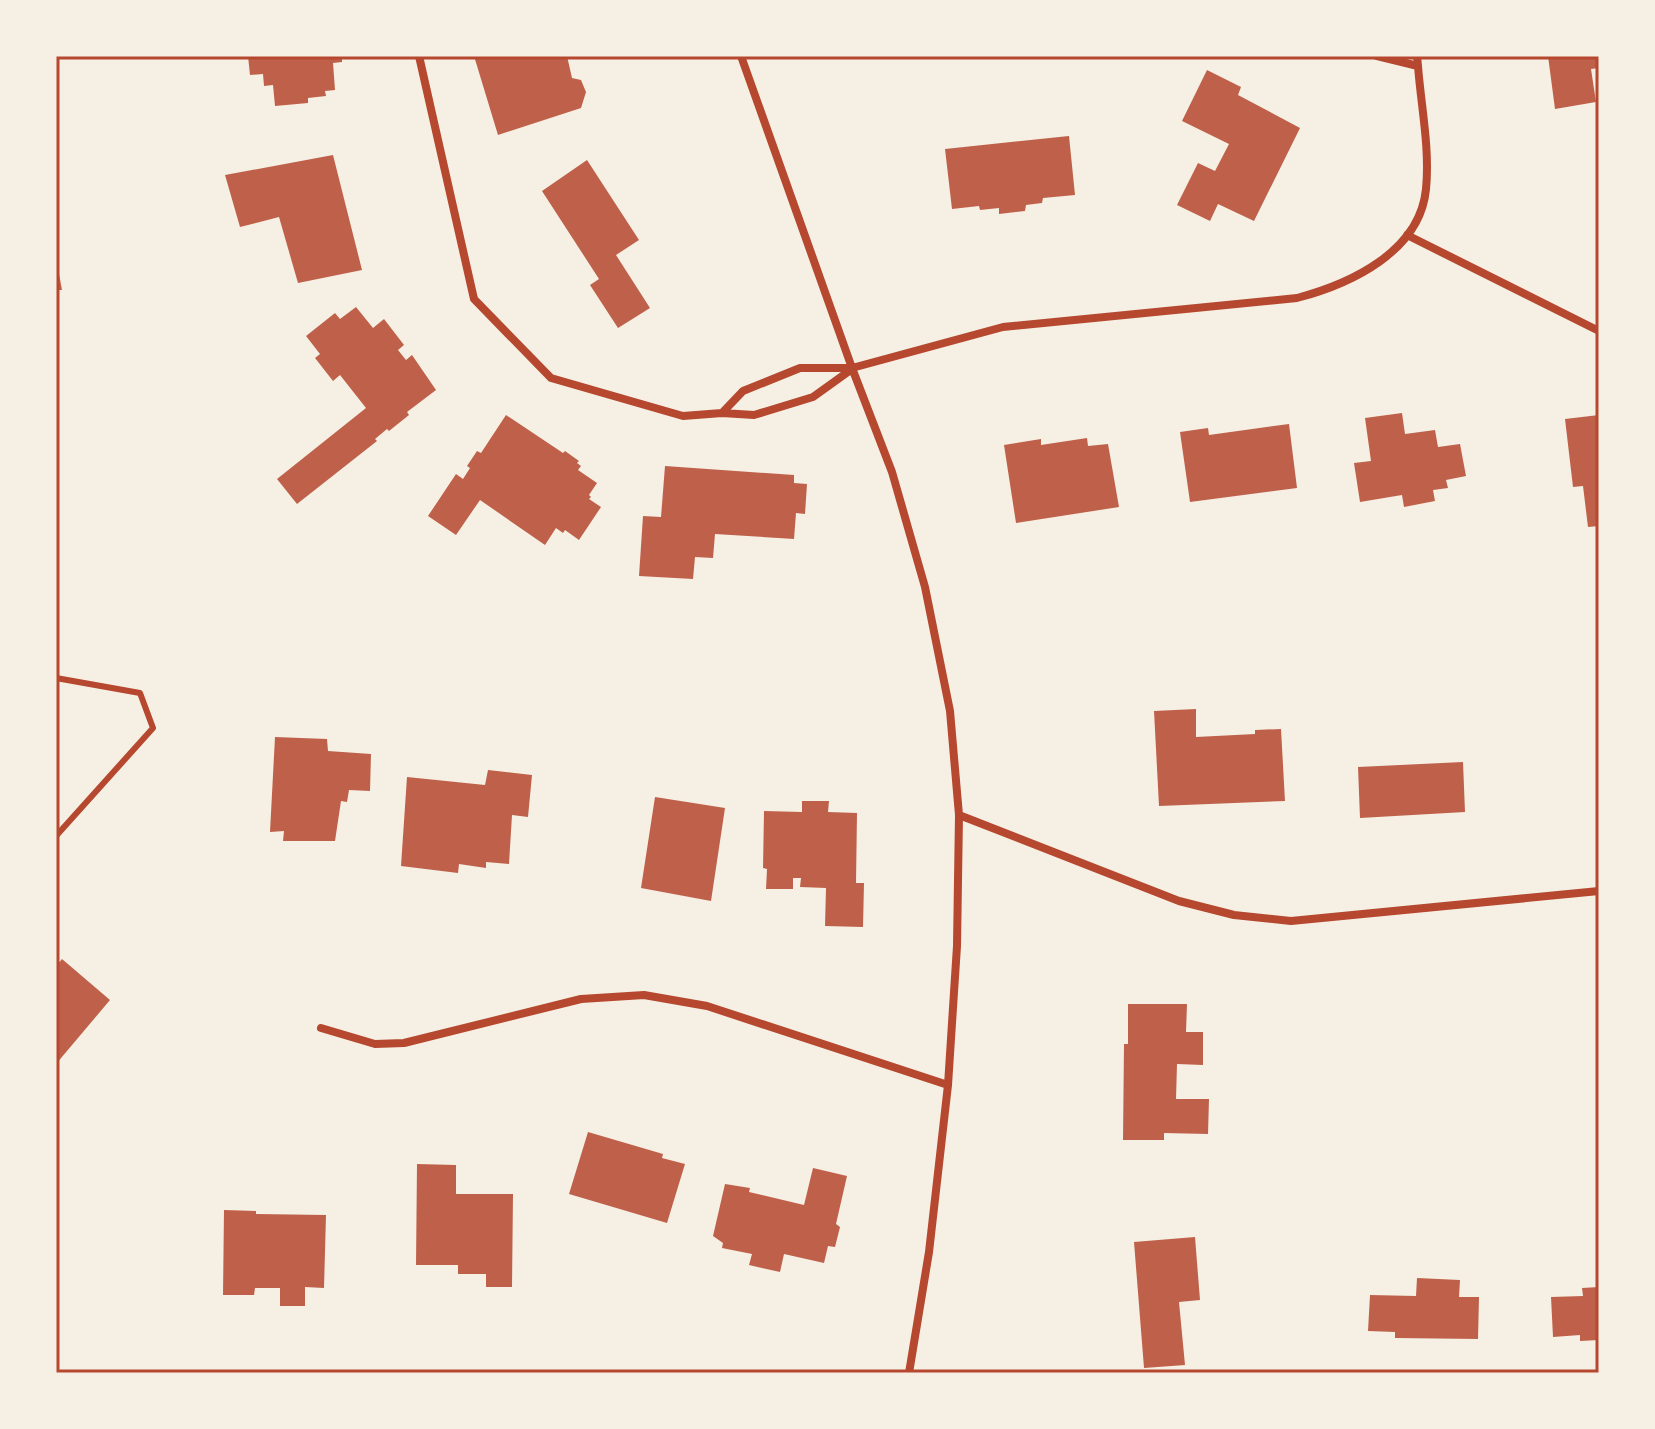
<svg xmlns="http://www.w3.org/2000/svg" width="1655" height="1429" font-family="'DM Sans',sans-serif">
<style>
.building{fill:#bf614a}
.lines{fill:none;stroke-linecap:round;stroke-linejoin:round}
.service{stroke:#b5482f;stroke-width:6}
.minor{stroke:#b5482f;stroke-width:8}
.neatline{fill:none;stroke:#b5482f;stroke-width:3}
</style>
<rect width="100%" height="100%" fill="#f6efe4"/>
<path class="building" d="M248 56H342V62L333 63 335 90 325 91 326 96 308 98V103L275 106 273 85 264 86 263 74 250 75Z
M474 56H567L572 78 581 80 586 92 581 108 498 135Z
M1548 56H1599V68L1591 69 1596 102 1555 109Z
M1207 70 1241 87 1238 95 1300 128 1254 221 1218 204 1210 221 1177 205 1198 163 1215 171 1229 144 1182 121Z
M1069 136 1075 195 1043 198 1042 203 1026 205 1025 211 999 214V208L980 210 979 206 952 209 945 149Z
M333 155 362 270 298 283 279 217 240 227 225 175Z
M587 160 639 240 616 255 650 308 618 328 590 285 599 279 542 191Z
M56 258 62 290H56Z
M356 307 373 328 384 319 404 345 398 350 406 360 412 355 436 390 407 412 409 415 389 431 387 429 375 439 377 441 297 504 277 479 366 408 340 375 333 381 315 358 320 354 306 336 335 313 340 319Z
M1402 413 1405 434 1435 430 1438 447 1460 444 1466 476 1446 480 1448 488 1433 490 1435 501 1404 507 1402 495 1360 502 1354 463 1371 461 1365 418Z
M506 415 563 453 565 451 579 461 577 463 581 466 578 470 597 483 589 495 591 497 589 499 601 507 579 540 565 530 563 533 556 528 545 545 480 500 456 535 428 516 456 474 463 479 470 468 467 466 477 451 481 453Z
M1599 415V526L1588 527 1583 486 1573 487 1565 419Z
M1289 424 1297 488 1190 502 1180 432 1208 428 1209 435Z
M1087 438 1088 446 1108 444 1119 507 1016 523 1004 445 1041 439V445Z
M665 466 794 475V483L807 484 805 514 796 513 794 539 715 534 713 558 695 557 693 579 639 576 643 516 661 517Z
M1196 709V737L1255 734V730L1281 729 1285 801 1159 806 1154 711Z
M275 737 327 739 328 751 371 754 370 791 349 790 347 802 341 801 335 841H283L284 831 270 832Z
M1463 762 1465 812 1360 818 1358 767Z
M488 770 532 775 528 817 512 815 509 864 486 862V868L459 864 458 873 401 866 407 777 485 785Z
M655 797 725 808 711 901 641 888Z
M802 801H829L828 812 857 813 856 883H864L863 927 825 926 826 888 800 887 801 878H793V889H766L767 869 763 868 764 811 802 812Z
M62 959 110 1000 56 1064V966Z
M1128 1004H1187L1186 1032H1203V1065L1177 1064 1176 1099H1209L1208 1134 1164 1133V1140H1123L1124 1044H1128Z
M588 1132 663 1154 662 1158 685 1164 667 1223 569 1194Z
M417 1164 456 1165V1194H513L512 1287H486V1274H458V1265H416Z
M813 1168 847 1176 836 1224 840 1227 835 1247 828 1246 824 1263 784 1254 780 1272 749 1265 752 1254 722 1248 723 1243 713 1236 725 1184 750 1188 749 1192 804 1205Z
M224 1210 256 1211V1214L326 1215 324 1288 305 1287V1306H280V1288H255L254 1295H223Z
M1195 1237 1200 1300 1179 1302 1185 1365 1144 1368 1134 1242Z
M1417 1278 1460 1280 1459 1297H1479L1478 1339 1395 1338V1332L1368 1331 1370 1295 1416 1296Z
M1599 1287V1340L1580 1341V1335L1553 1337 1551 1297 1583 1296 1582 1288Z"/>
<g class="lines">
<path class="service" d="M56 678 140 693 153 728 56 836"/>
<path class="minor" d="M419 56 474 299 551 378 683 416 722 413 754 415 813 397 852 369
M741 56 852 368 892 472 925 587 950 711 959 815 957 946 948 1085 929 1252 909 1373
M1377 56 1418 66 1417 56
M1407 235 1599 331
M722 413 743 391 800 368H852L1003 327 1297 298C1350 284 1420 252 1426 189 1430 148 1421 106 1418 66
M959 815 1179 901 1234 915 1291 921 1599 891
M321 1028 375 1044 404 1043 581 999 644 995 707 1006 948 1085"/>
</g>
<rect width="1655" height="1429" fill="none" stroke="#f6efe4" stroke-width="116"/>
<rect x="58" y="58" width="1539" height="1313" class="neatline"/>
</svg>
